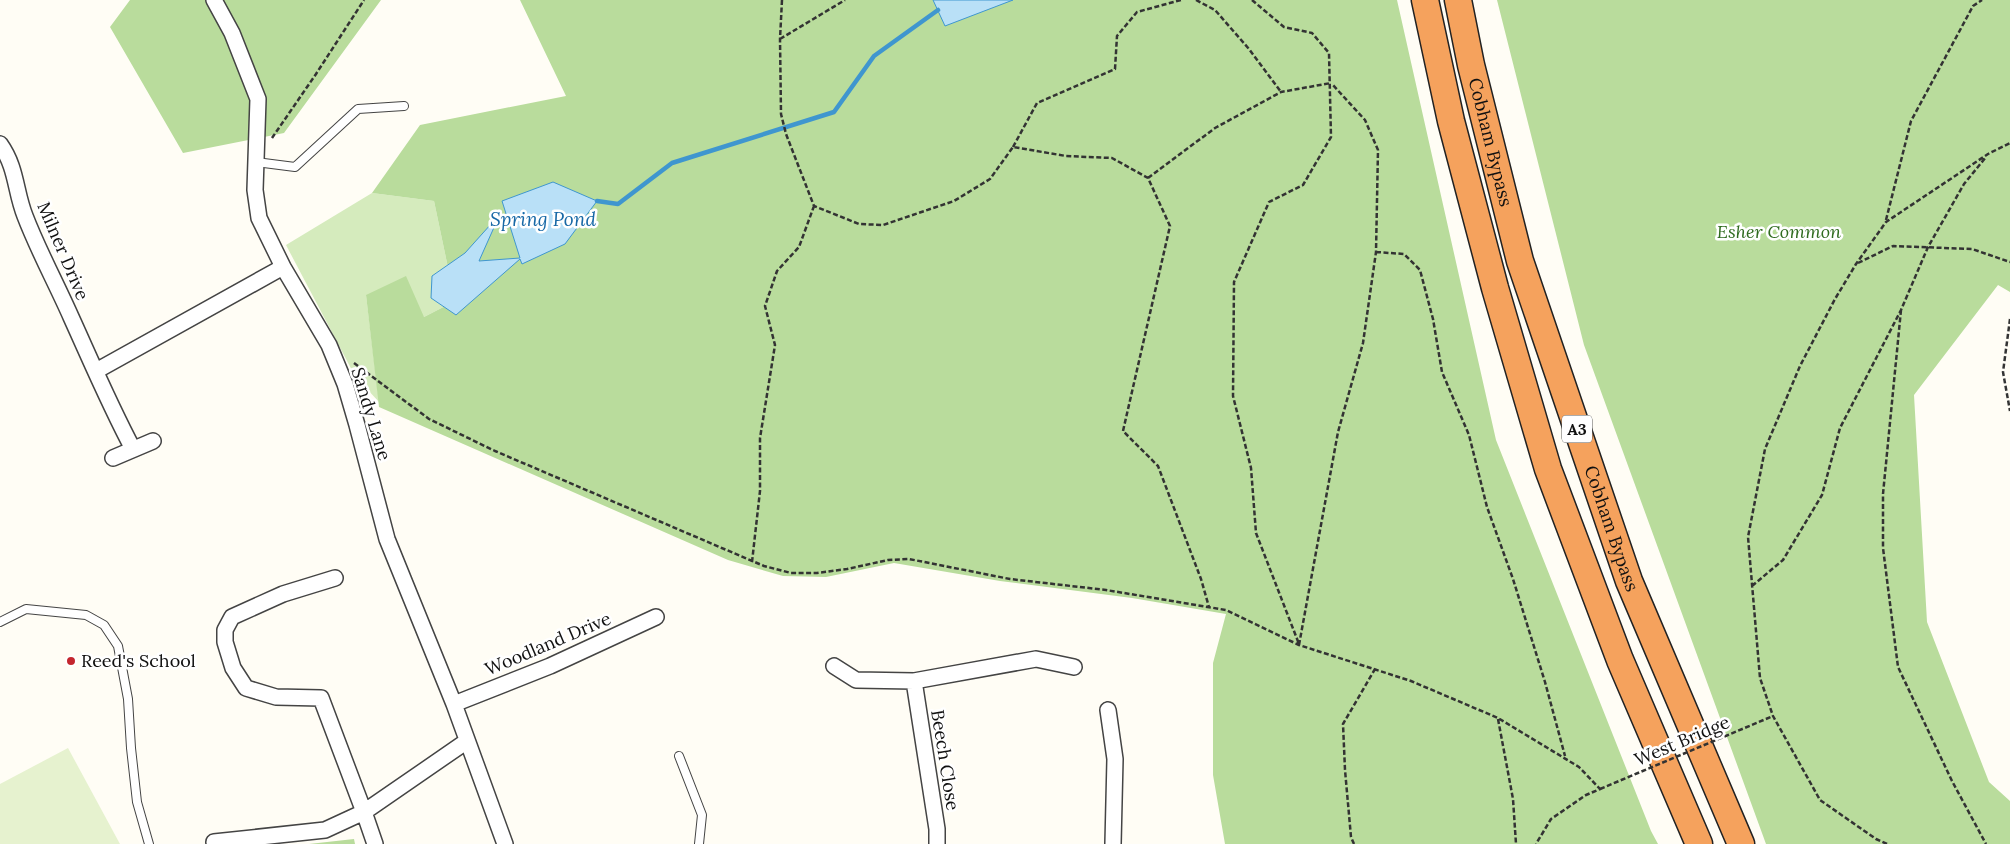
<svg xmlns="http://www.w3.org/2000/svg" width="2010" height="844" font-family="Lora,serif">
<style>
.green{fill:#d5ebbd}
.forest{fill:#b9dc9c}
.pitch{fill:#e6f2cf}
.water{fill:#b9e0f7;stroke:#3f96cf}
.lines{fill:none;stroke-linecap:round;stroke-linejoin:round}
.stream{stroke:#3f96cf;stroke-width:4.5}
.lane-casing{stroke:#444;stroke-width:10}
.street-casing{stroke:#444;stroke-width:18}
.highway-casing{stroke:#222;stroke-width:29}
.path{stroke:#333;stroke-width:2.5;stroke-dasharray:5 2.5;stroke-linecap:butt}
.lane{stroke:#fff;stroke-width:8}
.street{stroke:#fff;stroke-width:15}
.highway{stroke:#f5a25d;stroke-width:26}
.path-bridge{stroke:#333;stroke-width:2.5;stroke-dasharray:5 2.5;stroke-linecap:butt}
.poi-dot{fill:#c4262e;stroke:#fff;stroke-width:2}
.labels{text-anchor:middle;stroke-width:5;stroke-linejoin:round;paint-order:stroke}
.shield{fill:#fff;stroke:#585858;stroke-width:1}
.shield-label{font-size:16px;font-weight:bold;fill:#111}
.street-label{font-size:18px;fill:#111;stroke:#fff}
.park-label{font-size:18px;font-style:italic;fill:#2f6b1f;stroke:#fff}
.poi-label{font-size:18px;fill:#111;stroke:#fff;text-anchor:start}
.water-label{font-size:19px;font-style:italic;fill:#1768a6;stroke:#fff}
</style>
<rect width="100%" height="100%" fill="#fffdf5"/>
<path class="green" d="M372 193 434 201 455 301 424 317 366 295 379 402 355 376 286 245Z"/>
<path class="forest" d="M130 0H381L284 133 183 153 110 27Z
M520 0H1397L1496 440 1651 831 1658 844H1225L1213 775V663L1226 614 1132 598 1000 581 894 563 826 577 783 576 728 560 379 407 366 295 406 276 424 317 455 301 434 201 372 193 420 125 566 96Z
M1497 0H2010V292L1998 285 1914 395 1927 622 1989 782 2010 801V844H1766L1584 345Z
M354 839 355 844H309Z"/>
<path class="pitch" d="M68 748 120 844H0V784Z"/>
<path class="water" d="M933 0H1013L945 26Z
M553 182 597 201 565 244 522 264 520 259 456 315 431 298 432 276 465 253 500 214 479 261 520 258 502 201Z"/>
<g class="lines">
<path class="stream" d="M597 201 618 204 672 163 834 112 874 56 938 10"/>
<defs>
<path id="lane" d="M256 162 295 167 358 109 404 106
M0 622 26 609 86 615 104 625 118 646 128 699 131 748 137 802 149 844
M679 756 702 815 699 844"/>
<path id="street" d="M214 0 232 33 258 99 255 190 259 218 283 267 329 345 345 384 357 425 387 539 454 704 505 844
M0 144C17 168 15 191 25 216 38 250 56 283 71 317 91 361 110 406 133 449
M96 371 283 267
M113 458 153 441
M834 666 856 680 914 681 1036 659 1074 667
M914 681 937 829V844
M454 704 550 666 656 617
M1108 710 1115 759 1113 844
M214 842 325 830 364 812 321 698 276 697 246 688 233 668 225 642V630L232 617 283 594 335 578
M375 844 364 812 467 741"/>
<g id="highway">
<path d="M1425 0 1451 121 1495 288 1548 469 1620 660 1699 844"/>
<path id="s1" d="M1458 0 1471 65 1520 261 1629 581 1741 844"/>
</g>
</defs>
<use href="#lane" class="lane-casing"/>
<use href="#street" class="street-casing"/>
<use href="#highway" class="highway-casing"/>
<path class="path" d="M782 0 780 39 781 114 786 134 814 206 859 224 883 225 954 201 990 179 1013 147 1066 156 1112 158 1148 178 1170 226 1123 431 1158 466 1201 579 1209 607
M1196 0 1215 10 1249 49 1281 92
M1252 0 1284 27 1312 33 1329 53 1331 137 1303 185 1269 202 1234 282 1233 396 1251 468 1256 533 1299 644
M780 39 845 0
M272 138 316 74 364 0
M1013 147 1037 103 1115 69 1117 36 1137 12 1181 0
M1148 178 1215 128 1281 92 1331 83
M1886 220 1911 121 1973 6 1982 0
M1376 252 1404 254 1420 270 1433 319 1442 372 1469 435 1487 507 1513 579 1545 682 1565 756
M1858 263 1893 246 1972 249 2010 262
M1901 310 1883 494V548L1898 667 1952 781 1986 844
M2010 319 2003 372 2010 411
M354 363 429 419 495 451 764 566 791 573H817L847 569 888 560 909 559 1010 579 1106 590 1226 610 1299 645 1411 681 1498 718 1579 767 1600 789 1586 795 1551 819 1536 844
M752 562 760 491V438L775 345 765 306 777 271 799 247 814 206
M1752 586 1783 560 1822 495 1840 428 1901 310 1928 247 1964 184 1986 157
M1299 645 1338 432 1363 343 1376 252 1378 150 1365 120 1332 84
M1498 719 1513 799 1516 844
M1354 844 1351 837 1345 770 1343 724 1375 669
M1887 844 1876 839 1820 800 1773 716 1760 678 1748 537 1765 449 1800 366 1835 299 1856 264 1886 222 1988 154 2010 143"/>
<use href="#lane" class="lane"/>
<use href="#street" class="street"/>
<use href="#highway" class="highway"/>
<path class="path-bridge" d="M1600 789 1773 716"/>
</g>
<circle class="poi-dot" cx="71" cy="661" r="5"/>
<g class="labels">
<rect class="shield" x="1562" y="415.5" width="30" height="27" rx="4"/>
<g class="shield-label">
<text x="1577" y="435">A3</text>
</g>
<g class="street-label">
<text dy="6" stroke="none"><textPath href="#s1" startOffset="146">Cobham Bypass</textPath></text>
<text transform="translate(63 251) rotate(67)" y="6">Milner Drive</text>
<text transform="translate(371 414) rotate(73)" y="6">Sandy Lane</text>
<text dy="6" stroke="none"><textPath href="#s1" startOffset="551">Cobham Bypass</textPath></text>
<text transform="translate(548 644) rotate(-23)" y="6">Woodland Drive</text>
<text transform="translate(1682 741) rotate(-23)" y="6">West Bridge</text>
<text transform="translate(945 760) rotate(81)" y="6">Beech Close</text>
</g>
<g class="park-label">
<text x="1779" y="238">Esher Common</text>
</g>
<g class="poi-label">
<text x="81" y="667">Reed's School</text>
</g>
<g class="water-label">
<text x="543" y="226">Spring Pond</text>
</g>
</g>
</svg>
